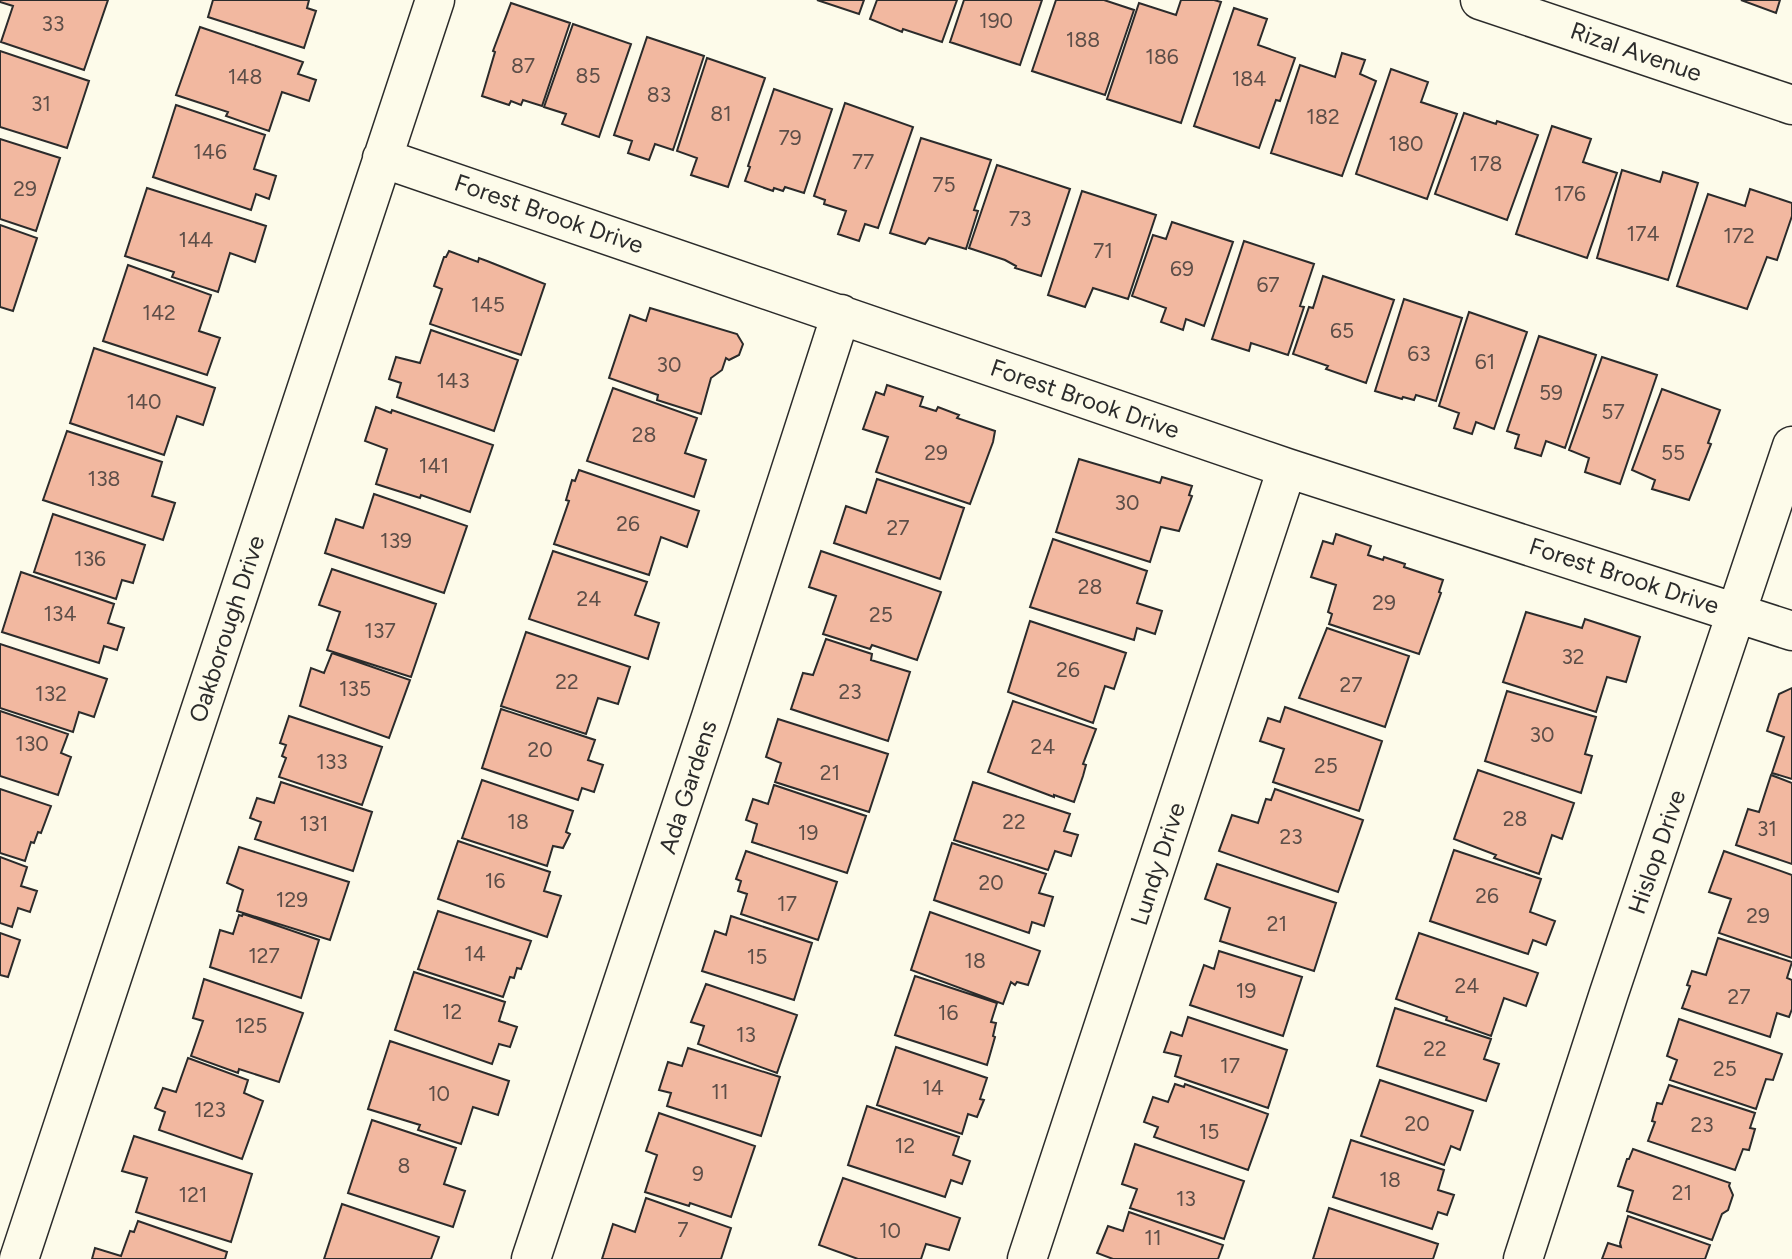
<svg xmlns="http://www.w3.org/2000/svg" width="1792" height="1259" font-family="Figtree,sans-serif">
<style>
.building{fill:#f2b8a0;stroke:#2b2b2b;stroke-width:2}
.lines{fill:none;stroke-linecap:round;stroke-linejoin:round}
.street-casing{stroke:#2b2b2b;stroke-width:41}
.street{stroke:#fdfbea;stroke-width:38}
.labels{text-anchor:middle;stroke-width:5;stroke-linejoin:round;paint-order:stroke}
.number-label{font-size:21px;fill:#5d4e48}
.street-label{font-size:24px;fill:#2b2b2b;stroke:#fdfbea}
</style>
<rect width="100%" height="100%" fill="#fdfbea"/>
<path class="building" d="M0 0H108L84 70 1 42 13 6 0 2Z
M213 0H309L307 8 316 11 304 48 208 17Z
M817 0H864L859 14Z
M877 0H957L942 42 903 29 902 32 870 19Z
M964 0H1042L1020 65 950 42Z
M1056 0H1104L1134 10 1105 95 1032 71Z
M1181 0H1214L1221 2 1181 123 1107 99 1139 3 1176 15Z
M1741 0H1780L1776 13Z
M511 3 570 23 542 106 523 100 521 105 511 101 509 105 482 96 495 52 493 51Z
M1234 8 1267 19 1258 45 1295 58 1280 101 1276 100 1259 148 1194 126Z
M573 24 631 44 599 137 562 124 566 114 544 107Z
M200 27 303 62 298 74 316 80 309 101 282 92 269 131 226 116 228 112 176 95Z
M647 37 704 56 673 150 655 144 649 160 628 153 632 141 614 135Z
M0 51 89 81 67 148 0 127Z
M1342 53 1365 60 1360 74 1376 81 1342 176 1271 153 1300 65 1335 77Z
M707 58 765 78 728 187 691 175 697 158 677 151Z
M1391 69 1428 82 1421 102 1457 114 1427 199 1356 174Z
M774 89 832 109 804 193 785 187 783 191 774 188 773 191 745 181 750 167 748 166Z
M845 103 913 127 878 228 865 224 859 241 838 234 846 211 824 204 825 200 814 196Z
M176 105 265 135 254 169 276 176 269 199 256 194 251 210 153 177Z
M1464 113 1496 124 1497 121 1538 135 1507 220 1435 194Z
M1552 126 1591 139 1583 162 1617 173 1587 258 1516 234Z
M921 138 991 160 974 210 978 211 966 249 929 238 925 244 890 233Z
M0 139 60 158 36 231 0 219Z
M997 165 1070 189 1041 276 1015 268 1016 266 1005 260 969 248Z
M1622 170 1660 182 1663 172 1698 183 1668 280 1597 258Z
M147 188 266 226 255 262 230 253 218 292 172 277 174 272 125 256Z
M1750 189 1792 203V216L1777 260 1767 257 1747 309 1677 286 1708 194 1745 206Z
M1082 191 1156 215 1128 299 1093 288 1085 307 1048 295Z
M1172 222 1233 242 1204 326 1186 319 1183 330 1161 322 1166 308 1132 296 1153 235 1166 239Z
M0 225 37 238 13 311 0 307Z
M1244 241 1314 264 1300 306 1304 307 1288 355 1251 343 1249 351 1212 339Z
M449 251 478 262 479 258 487 261 545 284 521 355 430 324 442 289 434 286 444 257H446Z
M128 265 211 295 199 331 220 338 207 375 103 341Z
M1323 276 1394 300 1366 383 1326 369 1328 366 1293 354 1309 307 1313 308Z
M1404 299 1462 318 1436 401 1416 395 1414 400 1403 397 1402 399 1375 391Z
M650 308 737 334 743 344 739 355 729 360 726 358 722 370 711 378 701 414 657 400 658 395 609 378 630 315 646 321Z
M1469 312 1527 332 1494 429 1476 422 1472 434 1454 428 1459 413 1439 406Z
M431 330 518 360 494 431 397 397 401 383 389 379 396 357 420 363Z
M1539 336 1596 355 1565 448 1546 441 1541 456 1515 448 1519 435 1507 431Z
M94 348 215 388 203 425 177 416 164 455 70 423Z
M1602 357 1657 375 1620 484 1585 472 1589 458 1569 450Z
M887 385 923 397 920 406 936 411 938 407 959 415 957 418 995 431 993 442 970 504 876 472 888 437 863 429 876 392 884 395Z
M613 388 697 418 685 453 706 460 694 497 587 461Z
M1662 389 1720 410 1708 443 1711 444 1689 500 1652 489 1655 480 1632 470Z
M376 407 391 413 392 410 493 445 470 512 421 495 420 498 376 484 387 449 365 441Z
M67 431 162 462 152 496 175 503 163 540 43 500Z
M1079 459 1160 483 1162 477 1192 486 1189 495 1192 496 1179 531 1161 527 1150 562 1056 532Z
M579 470 699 511 687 547 661 537 649 575 554 544 569 501 566 500 572 480 575 481Z
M877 479 964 508 940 579 834 543 846 506 866 513Z
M374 494 467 526 444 593 325 553 336 519 363 528Z
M53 514 145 545 133 583 122 580 116 599 34 572Z
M1336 534 1371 546 1368 555 1383 560 1384 557 1405 564 1404 567 1443 580 1439 592 1441 593 1419 654 1329 624 1332 614 1328 612 1336 585 1311 577 1323 541 1333 544Z
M1053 539 1147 571 1137 603 1162 611 1155 634 1137 628 1134 640 1030 607Z
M553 551 647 582 635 615 659 623 648 659 529 619Z
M821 551 941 592 917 660 872 645 870 649 823 634 836 596 809 587Z
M332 569 436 604 411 677 327 650 340 612 319 605Z
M21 572 114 604 108 623 124 628 117 650 104 646 99 663 2 632Z
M1526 612 1582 628 1585 619 1640 637 1626 682 1607 677 1596 712 1503 682Z
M1030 621 1126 653 1114 689 1105 686 1093 723 1008 692Z
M1327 628 1409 656 1385 727 1299 698Z
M526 632 630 667 618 704 598 698 586 734 501 706Z
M826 639 872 654 871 660 910 672 888 741 791 709 803 673 813 675Z
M0 644 107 679 94 717 79 712 73 732 0 708Z
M332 653 410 680 389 738 300 706 311 668 324 673Z
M1792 688V779L1772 773 1784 737 1767 731 1779 694Z
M1507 691 1596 717 1585 754 1592 756 1581 793 1485 761Z
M1013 701 1096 729 1083 764 1086 765 1083 776 1074 802 1054 795V797L988 772Z
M1285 707 1382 741 1359 811 1273 782 1284 749 1260 741 1268 718 1280 722Z
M501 709 595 740 588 760 603 765 594 792 582 788 578 800 482 768Z
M0 711 68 734 61 753 71 757 58 795 0 776Z
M289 716 382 747 362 805 279 777 286 758 282 756 286 745 280 743Z
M778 719 888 754 869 812 775 782 781 763 766 757Z
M1478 770 1574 803 1562 839 1552 835 1539 874 1494 858 1496 855 1454 839Z
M1771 775 1792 783V864L1736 845 1748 809 1759 812Z
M482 780 573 811 566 832 570 834 563 848 553 846 547 866 462 838Z
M281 782 372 812 353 871 255 839 261 822 250 818 257 798 274 803Z
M973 782 1070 814 1064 831 1078 835 1071 856 1055 851 1048 870 954 840Z
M774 785 866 816 847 873 752 842 757 824 746 820 753 799 768 804Z
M0 789 51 806 41 833 38 832 34 843 31 842 25 861 0 853Z
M1275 789 1363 820 1338 892 1219 851 1232 815 1258 823 1266 799 1271 800Z
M458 841 550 872 544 891 561 896 547 937 438 899Z
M952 843 1046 874 1039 893 1053 897 1044 926 1032 922 1029 933 934 900Z
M239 847 349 882 330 940 237 911 243 890 227 883Z
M1454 850 1541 879 1530 912 1555 921 1546 945 1533 940 1528 954 1430 921Z
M746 851 837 882 818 940 741 914 747 894 738 891 741 881 736 879Z
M1724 851 1792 875V958L1719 933 1731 899 1709 892Z
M0 857 27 867 21 886 37 891 30 912 18 908 12 927 0 923Z
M1217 864 1336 903 1314 971 1220 941 1230 908 1205 899Z
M438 911 531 941 521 969 517 968 514 978 510 977 503 997 418 969Z
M930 912 1040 951 1028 985 1017 982 1015 985 1011 982 1003 1004 911 970Z
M243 914 319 940 301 998 210 967 220 930 233 934 239 915 242 916Z
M731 916 812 943 794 1000 702 971 715 931 726 935Z
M0 933 20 940 8 977 0 975Z
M1419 933 1538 973 1526 1006 1504 998 1491 1036 1446 1020 1447 1017 1396 999Z
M1718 938 1792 962 1787 978 1792 980V1009L1789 1017 1777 1013 1770 1037 1682 1008 1690 986 1687 985 1692 971 1706 975Z
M1219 951 1302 977 1283 1036 1190 1005 1204 965 1214 969Z
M414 972 505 1002 499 1021 517 1027 510 1047 499 1044 492 1064 395 1030Z
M915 976 997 1003 991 1022 996 1023 993 1036 995 1037 987 1065 895 1035Z
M204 979 303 1013 279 1082 239 1069 238 1073 191 1056 203 1021 193 1018Z
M706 984 797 1015 777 1073 698 1044 704 1026 691 1022Z
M1395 1008 1491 1039 1484 1059 1499 1064 1486 1101 1377 1066Z
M1188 1017 1287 1050 1268 1108 1175 1076 1181 1056 1164 1052 1171 1032 1182 1036Z
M1679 1019 1782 1054 1773 1080 1766 1079 1756 1109 1670 1080 1677 1060 1667 1056Z
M390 1041 509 1081 498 1115 473 1107 461 1144 418 1130 420 1125 368 1109Z
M896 1047 987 1078 980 1099 984 1100 977 1117 968 1114 962 1134 877 1105Z
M688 1048 780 1077 761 1136 667 1106 671 1093 659 1090 668 1062 682 1066Z
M188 1058 248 1080 244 1093 263 1101 242 1159 159 1130 165 1112 155 1108 163 1088 176 1092Z
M1380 1080 1473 1111 1460 1150 1451 1146 1444 1165 1361 1136Z
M1175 1084 1184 1087 1185 1084 1268 1114 1248 1170 1154 1137 1158 1127 1144 1122 1153 1097 1168 1102Z
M1669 1085 1755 1113 1750 1128 1755 1129 1749 1150 1743 1149 1735 1170 1648 1141 1655 1122 1652 1121 1657 1103 1662 1104Z
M867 1106 959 1137 953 1155 970 1161 962 1184 951 1180 945 1197 848 1165Z
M659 1113 755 1146 731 1217 690 1203 689 1206 645 1192 657 1155 646 1151Z
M372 1120 456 1148 444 1184 465 1191 453 1227 348 1193Z
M134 1136 252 1174 231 1242 136 1212 147 1178 122 1171Z
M1351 1140 1444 1170 1438 1190 1454 1195 1447 1215 1438 1212 1432 1229 1333 1197Z
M1135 1144 1244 1181 1224 1239 1130 1208 1137 1189 1122 1184Z
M1633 1149 1730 1183 1729 1186 1733 1195 1728 1210 1722 1214 1712 1240 1627 1211 1633 1191 1618 1186 1627 1159H1629Z
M843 1178 960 1218 949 1250 926 1244 921 1259H858L819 1245Z
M646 1198 731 1228 721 1259H602L613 1224 635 1232Z
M342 1204 439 1237 431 1259H324Z
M1329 1208 1438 1244 1433 1259H1313Z
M1129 1212 1223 1245 1218 1259H1113L1097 1253 1108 1226 1123 1231Z
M1628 1216 1710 1245 1705 1259H1602L1608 1243 1621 1247 1620 1243Z
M138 1221 227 1252 225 1259H92L95 1248 121 1256 130 1231 134 1232Z"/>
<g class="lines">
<defs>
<path id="street" d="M1480 0 1792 105
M382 158 1287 468 1792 631
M19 1259 435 0
M531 1259 711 717 841 314
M1027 1259 1287 468
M1523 1259 1609 993 1792 446"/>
</defs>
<use href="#street" class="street-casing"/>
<use href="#street" class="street"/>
</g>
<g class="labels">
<g class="number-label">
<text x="996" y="28">190</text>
<text x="53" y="31">33</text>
<text x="1083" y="47">188</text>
<text x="1162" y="64">186</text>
<text x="523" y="73">87</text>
<text x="588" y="83">85</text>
<text x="245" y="84">148</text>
<text x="1249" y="86">184</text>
<text x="659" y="102">83</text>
<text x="41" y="111">31</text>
<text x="721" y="121">81</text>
<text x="1323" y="124">182</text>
<text x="790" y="145">79</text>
<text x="1406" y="151">180</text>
<text x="210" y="159">146</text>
<text x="863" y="169">77</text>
<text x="1486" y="171">178</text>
<text x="944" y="192">75</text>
<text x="25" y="196">29</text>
<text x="1570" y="201">176</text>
<text x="1020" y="226">73</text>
<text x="1643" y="241">174</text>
<text x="1739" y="243">172</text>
<text x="196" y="247">144</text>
<text x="1103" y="258">71</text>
<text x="1182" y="276">69</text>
<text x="1268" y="292">67</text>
<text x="488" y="312">145</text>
<text x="159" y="320">142</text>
<text x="1342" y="338">65</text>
<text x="1419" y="361">63</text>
<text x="1485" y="369">61</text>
<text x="669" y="372">30</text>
<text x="453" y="388">143</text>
<text x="1551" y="400">59</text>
<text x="144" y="409">140</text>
<text x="1613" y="419">57</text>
<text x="644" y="442">28</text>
<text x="936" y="460">29</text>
<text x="1673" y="460">55</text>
<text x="434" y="473">141</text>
<text x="104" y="486">138</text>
<text x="1127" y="510">30</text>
<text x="628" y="531">26</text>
<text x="898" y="535">27</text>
<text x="396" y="548">139</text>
<text x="90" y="566">136</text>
<text x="1090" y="594">28</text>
<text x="589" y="606">24</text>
<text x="1384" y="610">29</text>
<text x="60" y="621">134</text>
<text x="881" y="622">25</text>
<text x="380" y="638">137</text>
<text x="1573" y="664">32</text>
<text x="1068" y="677">26</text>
<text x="567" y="689">22</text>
<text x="1351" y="692">27</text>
<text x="355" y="696">135</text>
<text x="850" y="699">23</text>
<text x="51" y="701">132</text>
<text x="1542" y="742">30</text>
<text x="32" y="751">130</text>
<text x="1043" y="754">24</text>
<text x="540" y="757">20</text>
<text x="332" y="769">133</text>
<text x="1326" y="773">25</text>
<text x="830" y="780">21</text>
<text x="1515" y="826">28</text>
<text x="518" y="829">18</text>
<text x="1014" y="829">22</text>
<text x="314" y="831">131</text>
<text x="1767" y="836">31</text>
<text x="808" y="840">19</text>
<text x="1291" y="844">23</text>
<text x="495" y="888">16</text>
<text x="991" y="890">20</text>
<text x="1487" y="903">26</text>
<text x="292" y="907">129</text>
<text x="787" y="911">17</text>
<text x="1758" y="923">29</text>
<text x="1277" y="931">21</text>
<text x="475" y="961">14</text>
<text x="264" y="963">127</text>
<text x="757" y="964">15</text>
<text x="975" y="968">18</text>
<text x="1467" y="993">24</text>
<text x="1246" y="998">19</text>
<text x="1739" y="1004">27</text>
<text x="452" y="1019">12</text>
<text x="948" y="1020">16</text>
<text x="251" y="1033">125</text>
<text x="746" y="1042">13</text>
<text x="1435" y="1056">22</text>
<text x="1230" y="1073">17</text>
<text x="1725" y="1076">25</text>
<text x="933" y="1095">14</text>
<text x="720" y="1099">11</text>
<text x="439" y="1101">10</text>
<text x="210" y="1117">123</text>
<text x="1417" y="1131">20</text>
<text x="1702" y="1132">23</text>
<text x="1209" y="1139">15</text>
<text x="905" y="1153">12</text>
<text x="404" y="1173">8</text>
<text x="698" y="1181">9</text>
<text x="1390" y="1187">18</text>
<text x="1682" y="1200">21</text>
<text x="193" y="1202">121</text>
<text x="1186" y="1206">13</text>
<text x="683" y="1237">7</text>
<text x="890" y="1238">10</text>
<text x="1153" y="1245">11</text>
</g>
<g class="street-label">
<text transform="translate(1636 52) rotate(19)" y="8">Rizal Avenue</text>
<text transform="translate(549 214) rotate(19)" y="8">Forest Brook Drive</text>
<text transform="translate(1085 399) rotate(19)" y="8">Forest Brook Drive</text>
<text transform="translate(1624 576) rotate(18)" y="8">Forest Brook Drive</text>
<text transform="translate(227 629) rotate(-72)" y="8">Oakborough Drive</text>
<text transform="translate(688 787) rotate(-72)" y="8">Ada Gardens</text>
<text transform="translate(1657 852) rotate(-71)" y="8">Hislop Drive</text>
<text transform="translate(1158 864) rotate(-72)" y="8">Lundy Drive</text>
</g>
</g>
</svg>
